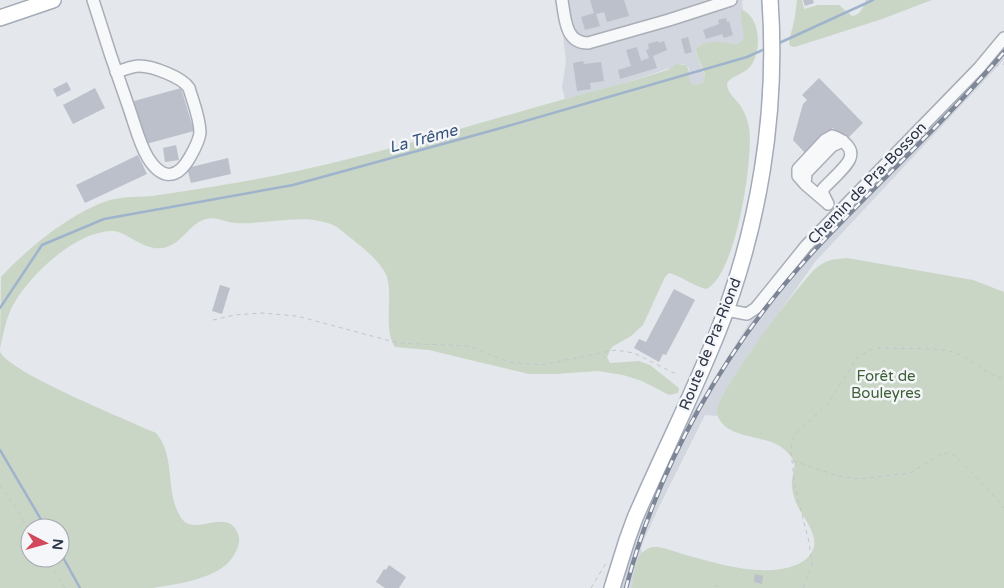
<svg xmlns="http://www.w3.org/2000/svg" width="1004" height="588" font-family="'Varela Round',sans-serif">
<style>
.built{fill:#d2d6de}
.green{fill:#c9d6c5;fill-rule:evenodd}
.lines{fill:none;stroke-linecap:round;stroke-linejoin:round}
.stream{stroke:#9fb4cc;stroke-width:2.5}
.building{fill:#bbc0ca}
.minor-casing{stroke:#a9aeb7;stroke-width:14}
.major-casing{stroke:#a3abb8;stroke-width:18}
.path{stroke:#c2c5cb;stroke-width:1;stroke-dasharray:4 4;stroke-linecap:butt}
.minor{stroke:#f7f8fa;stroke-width:11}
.major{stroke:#fff;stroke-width:15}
.rail-casing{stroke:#7d8696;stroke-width:4.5}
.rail{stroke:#f4f6f9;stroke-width:2.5;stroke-dasharray:8;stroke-linecap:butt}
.labels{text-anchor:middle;stroke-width:5;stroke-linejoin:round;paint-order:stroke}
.street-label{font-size:15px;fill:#2b3445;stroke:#f4f6f9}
.park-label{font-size:15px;fill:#3f6138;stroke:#f4f6f9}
.water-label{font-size:16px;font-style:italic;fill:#34527a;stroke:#f4f6f9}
</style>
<rect width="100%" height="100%" fill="#e4e7ec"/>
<path class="built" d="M559 0H744L742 1 743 10 741 11 740 15 745 33 743 40 739 44 712 42 700 45 697 48 696 54 705 75 703 82 697 85 692 84 689 81V68L686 65 681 64 629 82 565 99 562 87 566 62Z
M1004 45V59L1000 64 815 262 737 372 717 408V416L705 415 658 509 643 542 641 549 642 554 636 564 632 588H620L630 554 648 504 664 469 688 420 751 320 808 251Z"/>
<path class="green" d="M797 0H802L804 9 818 5H839L852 16C861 15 863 7 866 0H932L882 19 795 47 790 46 789 42 795 17Z
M743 10C761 19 762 52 750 67 744 74 733 75 727 83 727 93 735 98 740 105 745 112 747 119 749 127 754 156 736 277 706 289 693 286 680 275 669 273L665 277 643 325 631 336 612 347 607 357 610 363 639 361 650 365 679 388 678 393 669 395 642 381 623 375 598 371 556 374H529L429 350 395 347C383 329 393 298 387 277 381 259 351 239 337 227 307 211 269 225 236 223 226 223 217 216 206 219 189 223 182 245 163 248 143 251 128 232 113 231 76 230 26 278 11 309 5 322 3 336 0 349L1 277C27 249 67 216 104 202 122 195 141 198 159 195 206 188 251 181 297 171 409 147 518 110 629 82L667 70 676 64 686 65C691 71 687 78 692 84L697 85 703 82C703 81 705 76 705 75 703 61 683 46 711 42 719 41 730 44 738 44L743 40C746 28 738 19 741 11Z
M847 258 973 280 1004 292V588H632C634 574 634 555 649 548 659 544 675 552 686 555 719 564 763 578 796 565 805 561 811 556 814 547 817 533 803 517 797 505 794 498 791 488 792 480 794 467 798 463 787 452 768 432 726 442 717 414 711 399 800 283 815 269 825 260 834 259 847 258Z
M0 351C5 371 132 422 156 433 176 456 165 491 180 516 193 540 227 505 238 534 241 541 238 548 234 555 221 579 177 584 152 588 138 588 121 588 107 588 71 588 36 588 0 588ZM30 528H60V558H30Z"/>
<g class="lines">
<path class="stream" d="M777 44 873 0
M0 308 42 245 104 219 293 185 501 128 747 57 767 48
M0 450 46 528
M60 552 80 588"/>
</g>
<path class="building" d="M590 0H624L629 16 607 22 604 12 596 14 600 26 585 30 581 17 594 13Z
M803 0H813L814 3 805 6Z
M726 18 727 22 729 21 733 35 724 38 722 34 706 39 703 30 719 24 718 20Z
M688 37 692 52 685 54 681 39Z
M658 41V43L664 41 667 50 653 56 657 68 620 79 618 70 631 66 626 50 637 47 641 61 649 58 646 50 649 49 648 44Z
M583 61 584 64 601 62 604 81 590 83 591 89 577 91 573 63Z
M819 78 863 123 846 140 833 128 806 154 793 140 803 104 807 100 802 95Z
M67 82 71 90 57 97 53 89Z
M95 88 105 108 73 124 63 105Z
M181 88 194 131 146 144 134 101Z
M176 145 179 160 165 162 163 148Z
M138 155 147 174 85 203 76 185Z
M228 158 231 174 191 183 187 168Z
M220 285 230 288 222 314 212 311Z
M674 289 695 300 666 355 663 354 659 362 634 348 639 339 646 342Z
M389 565 406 577 399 588H385L376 582 384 569 386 570Z
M755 574 763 576 762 584 754 582Z"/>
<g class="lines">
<defs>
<path id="minor" d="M93 0C104 36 116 72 129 108 135 125 139 143 148 158 162 180 177 180 190 157 194 150 199 141 200 133 200 118 193 102 189 88 182 77 152 66 139 66 132 66 124 70 116 72
M562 0C565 18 565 43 588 43L669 20 731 0
M805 184 798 176V169L825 140 832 136C841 139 854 147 850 158 848 166 829 182 823 189V194L828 204
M826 202 805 184 806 173 832 146 843 141
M726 310 747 314 756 308 806 246 979 68 1004 38"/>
<path id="major" d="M0 18 53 0
M612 588 627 540 635 518C662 456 692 396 717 334 759 229 778 113 770 0"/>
</defs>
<use href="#minor" class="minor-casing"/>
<use href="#major" class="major-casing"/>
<path class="path" d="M995 66 1004 64
M213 320 235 315 261 313 297 316 398 343 469 346 509 362 541 365 616 350 634 353 678 375
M793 461 838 476 860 479 910 473 941 454 949 453 955 456 998 500 1004 508
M0 485 17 509 30 532
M45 558 65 588
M715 585 722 588
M591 588 606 563
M803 588 812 565 809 542 795 487 791 451 792 441 799 430 827 405 857 358 869 350 878 348C898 349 939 347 956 353 973 360 986 374 1004 379"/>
<use href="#minor" class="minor"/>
<use href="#major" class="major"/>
<defs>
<path id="rail" d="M626 588C658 465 725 348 811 254 874 186 944 123 1004 52"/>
</defs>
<use href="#rail" class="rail-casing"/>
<use href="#rail" class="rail"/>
</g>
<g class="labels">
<g class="street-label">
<text transform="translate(867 183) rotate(-46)" y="5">Chemin de Pra-Bosson</text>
<text transform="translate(710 344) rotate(-68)" y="5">Route de Pra-Riond</text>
</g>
<g class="park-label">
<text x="886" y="381">Forêt de<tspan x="886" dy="17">Bouleyres</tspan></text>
</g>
<g class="water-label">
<text transform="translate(423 138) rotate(-15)" y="6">La Trême</text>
</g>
</g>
<g transform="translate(45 543) rotate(96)"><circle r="24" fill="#f4f6f9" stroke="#a4a8b1"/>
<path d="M0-4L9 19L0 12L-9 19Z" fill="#d1495b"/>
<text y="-8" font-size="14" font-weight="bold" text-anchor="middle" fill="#2b3445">N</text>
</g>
</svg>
